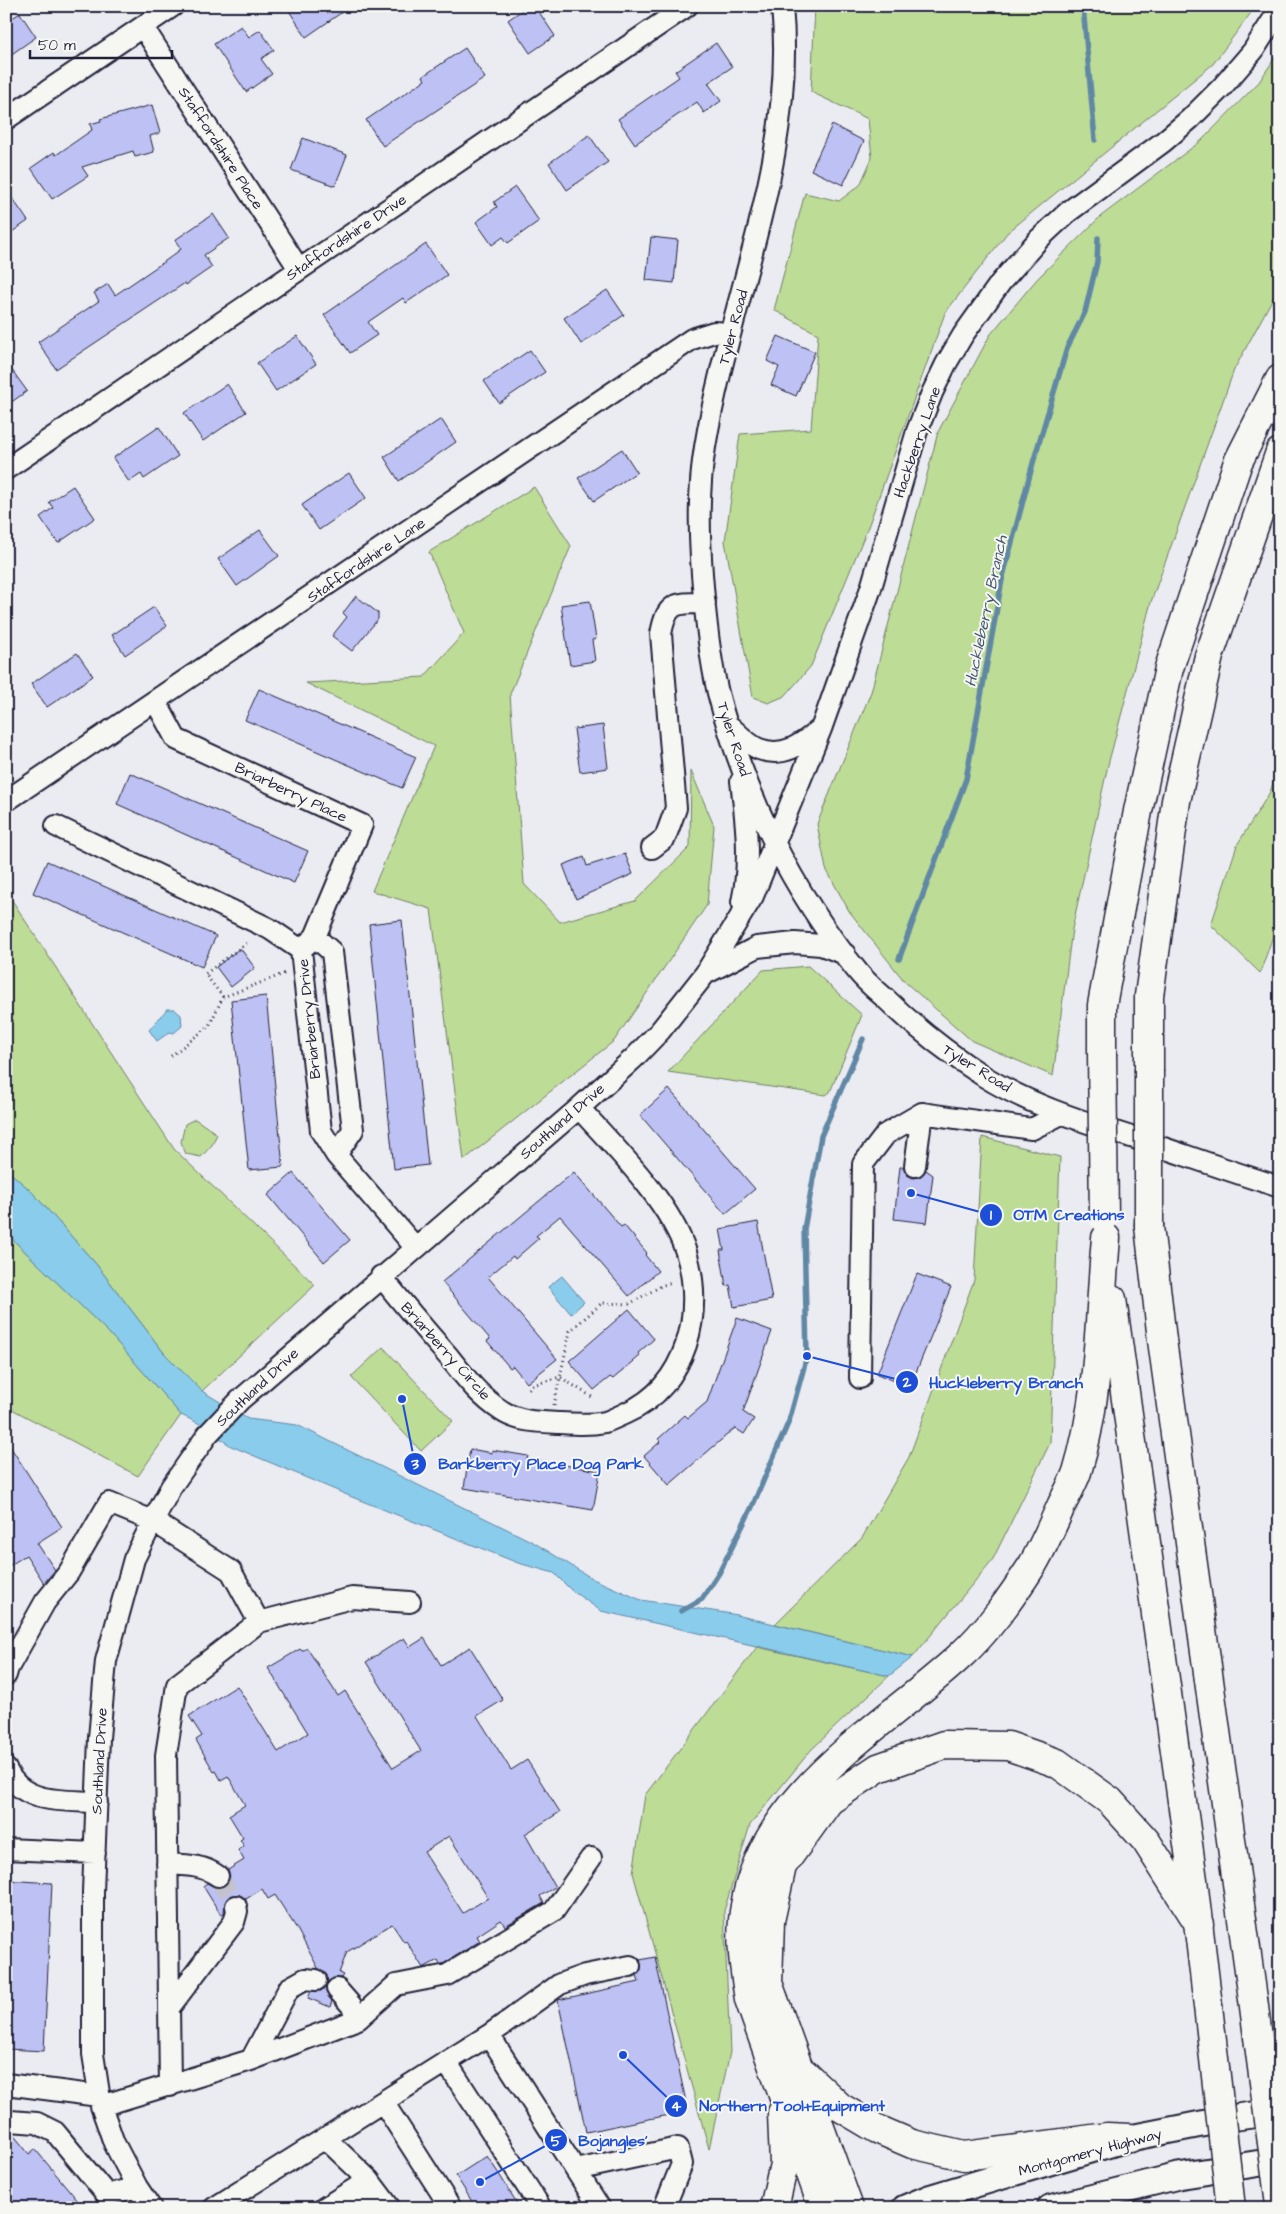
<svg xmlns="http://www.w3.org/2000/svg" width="1286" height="2214" font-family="'Architects Daughter',sans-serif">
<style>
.green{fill:#bddc95;stroke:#707f68}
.water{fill:#89cceb;stroke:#6088a5}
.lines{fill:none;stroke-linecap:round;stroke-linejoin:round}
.stream{stroke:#6088a5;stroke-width:5.5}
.building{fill:#bdc1f3;stroke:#22223b;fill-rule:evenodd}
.minor-tunnel{stroke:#c3c3cd;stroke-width:20;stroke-dasharray:20 10;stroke-linecap:butt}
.minor-casing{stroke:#22223b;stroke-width:24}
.major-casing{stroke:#22223b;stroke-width:29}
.highway-casing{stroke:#22223b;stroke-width:31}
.path{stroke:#22223b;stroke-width:3;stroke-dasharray:1 4;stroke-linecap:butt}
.minor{stroke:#f6f6f2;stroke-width:20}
.major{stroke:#f6f6f2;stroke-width:25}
.highway{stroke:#f6f6f2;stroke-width:28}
.highway-bridge-casing{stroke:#22223b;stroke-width:31;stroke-linecap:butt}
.highway-bridge{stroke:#f6f6f2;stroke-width:28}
.labels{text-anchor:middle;stroke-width:4;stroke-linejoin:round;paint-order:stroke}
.street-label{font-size:15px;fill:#22223b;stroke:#f6f6f2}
.water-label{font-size:16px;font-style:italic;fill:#415570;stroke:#f6f6f2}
.leader{fill:none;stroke:#1d4ed8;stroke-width:2}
.callout-dot{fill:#1d4ed8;stroke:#f6f6f2;stroke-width:2}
.mark-label{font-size:15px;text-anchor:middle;font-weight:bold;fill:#fff}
.callout-label{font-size:16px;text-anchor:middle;font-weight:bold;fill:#1d4ed8;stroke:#f6f6f2;stroke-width:4;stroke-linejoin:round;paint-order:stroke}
</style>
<rect width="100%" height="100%" fill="#ebebf2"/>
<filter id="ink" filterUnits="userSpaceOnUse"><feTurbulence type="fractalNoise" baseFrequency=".02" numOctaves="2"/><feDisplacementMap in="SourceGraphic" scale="10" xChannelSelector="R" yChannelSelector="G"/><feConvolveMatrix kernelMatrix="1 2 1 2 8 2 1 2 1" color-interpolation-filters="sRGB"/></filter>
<g filter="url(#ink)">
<path class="green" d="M815 6H1256L1213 64 1007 233 945 313 868 527 811 666 785 696 768 703 753 697 725 541 740 434 811 429 818 334 774 310 805 193 839 201 860 185 872 158 868 119 811 92Z
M1280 50V285L1234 370 1151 602 1108 765 1072 929 1053 1076 972 1041 905 982 849 911 826 869 817 824 871 692 938 432 990 335 1037 279 1101 216 1201 141 1259 82Z
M534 487 571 546 510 694 524 884 560 922 635 901 690 847 691 771 714 826 707 905 614 1041 464 1160 431 909 372 891 434 746 306 683 424 677 464 633 429 552Z
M1280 762V916L1260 973 1211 925 1237 845 1270 792Z
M6 891 174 1149 315 1285 202 1391 164 1353 96 1264 32 1192 6 1169Z
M808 966 862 1015 830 1092 826 1095 668 1072 763 970Z
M195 1119 217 1134 212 1145 201 1157 186 1154 181 1142 185 1124Z
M982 1137 1060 1157 1050 1443 993 1559 913 1657 775 1624 862 1538 909 1457 974 1280Z
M6 1233 108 1332 181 1415 138 1476 6 1406Z
M383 1347 453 1421 421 1451 351 1377Z
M757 1647 889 1676 811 1750 750 1825 724 1911 730 2052 709 2149 633 1873 645 1795Z"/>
<path class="water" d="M167 1009H174L181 1015 182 1026 174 1033 170 1032 157 1041 149 1030Z
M6 1169 32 1192 96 1264 164 1353 202 1391 248 1419 297 1425 533 1542 593 1579 641 1600 732 1614 913 1657 889 1676 601 1611 571 1590 554 1573 518 1563 352 1497 231 1446 198 1423 181 1415 108 1332 6 1233Z
M562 1276 584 1302 571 1314 548 1287Z"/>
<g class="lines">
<path class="stream" d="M1083 6 1095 140
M899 959 966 779 1002 580 1033 463 1067 348 1085 312 1097 262 1098 238
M681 1611 702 1599 719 1573 752 1507 789 1421 807 1356 804 1229 821 1136 863 1039"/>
</g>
<path class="building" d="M286 6H351L306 37Z
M528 6H535L555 36 530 53 508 20Z
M20 13 36 37 6 58V22Z
M241 26 249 37 260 30 274 50 261 59 272 74 246 92 214 44Z
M716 43 732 67 708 83 721 101 704 113 697 102 635 144 618 119 679 77 675 71Z
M465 48 485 78 383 146 366 120 425 80 423 76Z
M152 105 160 133 150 136 154 152 135 157 133 151 82 167 88 176 52 199 31 168 54 152 56 155 92 130 90 124 101 121 100 119Z
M832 125 864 141 843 185 811 170Z
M589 135 608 162 567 190 549 163Z
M303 138 347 155 335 186 291 170Z
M515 187 539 221 508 243 503 237 492 245 476 222 497 207 494 202Z
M6 189 28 221 6 236Z
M213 214 229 238 204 255 212 267 186 285 185 283 56 369 38 342 99 301 94 293 108 284 115 295 168 259 181 249 175 240Z
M651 237 678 240 674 283 646 280Z
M426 244 447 275 406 303 403 298 368 322 377 335 350 353 324 315Z
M607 290 624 315 581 344 564 318Z
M297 336 316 364 276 391 257 363Z
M778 336 815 352 796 396 771 385 779 367 767 361Z
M530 350 545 372 499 403 484 381Z
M6 362 27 391 6 406Z
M227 384 246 412 203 441 184 413Z
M441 419 456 442 399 481 384 457Z
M159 427 178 456 144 479 141 474 129 482 113 458Z
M622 449 637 472 594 501 578 478Z
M349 473 366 498 319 530 302 505Z
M73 486 95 518 58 543 40 517 53 508 49 502Z
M260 530 279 556 237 586 218 559Z
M356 596 378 613V619L352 651 332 636 347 617 343 613Z
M590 601 596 639 592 640 595 661 570 665 561 605Z
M154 607 167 626 125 655 112 635Z
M77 653 93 676 47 707 31 684Z
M259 689 416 757 402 788 245 720Z
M603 725 608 768 580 772 574 729Z
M130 773 308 851 294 883 117 804Z
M625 854 633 874 576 899 563 865 584 857 587 866Z
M47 861 216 936 202 967 33 893Z
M402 920 428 1165 394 1169 369 924Z
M240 948 255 968 231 987 216 967Z
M266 996 283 1167 249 1170 231 1000Z
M669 1089 755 1189 725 1214 640 1115Z
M900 1167H904L907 1175 913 1178 920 1177 926 1170 933 1175 927 1223 894 1219Z
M574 1172 621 1227 624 1225 647 1253 645 1255 658 1271 629 1296 560 1216 536 1236 539 1238 515 1259 513 1256 488 1277 557 1359 527 1383 513 1366 510 1368 487 1341 490 1339 442 1282Z
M293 1173 350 1240 324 1262 268 1195Z
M758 1222 772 1300 734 1307 730 1285 726 1286 720 1250H724L720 1229Z
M917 1274 951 1287 910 1387 877 1374Z
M629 1309 654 1339 638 1353 640 1356 613 1379 610 1377 594 1390 569 1361Z
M737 1318 772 1331 743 1412 754 1419 744 1434 735 1428 669 1485 644 1456 661 1441 658 1439 685 1415 688 1418 707 1402Z
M6 1440 62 1527 37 1543 55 1570 44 1583 26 1555 6 1568Z
M470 1449 492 1453V1450L528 1456 527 1459 600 1471 593 1510 464 1488Z
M404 1638 410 1647 424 1638 441 1665 470 1647 503 1700 477 1716 511 1770 527 1760 560 1812 525 1834 555 1887 540 1896 544 1903 505 1926 501 1920 477 1936 480 1941 443 1964H440L438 1960 423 1968 406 1941 404 1942 392 1924 347 1952 339 1973 343 1975 341 1978H334L327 1983V1975L318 1968 297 1929 275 1895 268 1899 262 1889 246 1899 240 1895H233L225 1902 224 1913 221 1915 203 1886 207 1883 217 1888 224 1886 230 1877 228 1870 244 1860 238 1850 244 1846 240 1840 243 1838 229 1815 245 1805 228 1776 221 1780 216 1771 214 1772 196 1740 202 1736 189 1716 237 1686 278 1752 308 1733 268 1668 300 1649 302 1651 307 1648 338 1696 345 1691 393 1768 421 1751 366 1662ZM449 1836 488 1898 463 1913 424 1852Z
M6 1880 52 1883 44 2051 6 2049Z
M655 1957 688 2111 586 2132 558 2000 639 1982 637 1975 641 1969 640 1960Z
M326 1987V1992L332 2001 330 2007 308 1998 311 1991H321Z
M6 2132 12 2133 29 2154 35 2149 84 2208H6Z
M487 2156 499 2174 520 2208H476L456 2176Z"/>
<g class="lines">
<path class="minor-tunnel" d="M218 1876 236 1906"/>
<defs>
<path id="minor" d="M782 6C797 158 729 300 705 447 698 490 699 531 702 574 705 613 709 655 718 693 744 794 792 891 858 972 866 982 876 990 885 998 916 1028 949 1054 985 1077 1032 1106 1085 1122 1137 1139 1185 1155 1232 1172 1280 1187
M143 27 299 269
M6 119 173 6
M6 469 687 6
M156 702 176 739 362 825 315 937 306 945
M728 725C737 732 748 745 759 749 783 758 801 745 819 730
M741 781C746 821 751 862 742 902
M6 801 692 339 714 332 730 333
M56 826 270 929 301 950
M652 848 665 838 676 808 661 634C667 602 675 603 705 603
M301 950 321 1131 336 1155 353 1130 332 952 315 937
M705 974 757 947 795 943 821 945 845 954
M336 1155 415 1247
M915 1166 922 1113
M381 1276C403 1304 426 1331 449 1357 465 1377 480 1397 502 1411 518 1422 541 1422 560 1423 575 1424 590 1425 605 1422 612 1420 619 1416 626 1413 687 1386 705 1312 686 1252 669 1200 615 1148 579 1108
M860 1378 863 1164 886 1134 922 1113 1032 1129 1061 1114
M259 1622 352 1598 410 1602
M6 1675 8 1668 45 1602 69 1572 109 1503 153 1521 231 1571 259 1622 177 1685 166 1755 170 2086
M6 1769C22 1805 63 1800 97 1802
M6 1849 95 1853
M167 1864C186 1865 203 1865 218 1876
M337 1989 351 2005 358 2019
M169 2008 234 1922 237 1911 236 1906
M489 2035 560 1984 585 1975 630 1966
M251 2060 289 1988 305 1979 316 1980
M447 2063 541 2208
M6 2084 99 2096
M383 2102 451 2208
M101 2106 251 2060 358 2019 396 1985 447 1975 554 1911 591 1858
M10 2121 37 2123 55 2132 107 2195 137 2187
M325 2138 369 2180 390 2208
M576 2170 678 2148 682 2164 664 2208
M357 2188 370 2208
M151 2208 137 2187 114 2143 101 2106 93 2054V1892L99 1738 106 1661 134 1559 153 1521 171 1487 208 1434 240 1400 579 1108 634 1058 660 1031 705 974 753 896 821 729 871 588 917 431 932 393 946 364 963 335 1001 282 1039 239 1068 212 1163 142 1190 119 1222 87 1253 51 1280 9
M214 2208 489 2035 600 2208
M324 2208 369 2180"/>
<path id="major" d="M905 2208 929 2198 1130 2138 1237 2117 1280 2111
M1050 2208 1178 2176 1280 2160"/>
<path id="highway" d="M1102 1052V1005L1138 811 1169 668 1238 462 1280 379
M1149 1069V996L1176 801 1209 656 1280 452
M1149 1226 1162 1340 1253 1999
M1112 1299 1193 1880 1208 2006
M804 2073 840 2107 877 2129 912 2144 964 2156 1107 2137 1130 2138
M774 2208 784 2164 782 2113
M823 2208 749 1999C744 1968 739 1937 745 1906 763 1794 880 1729 958 1658 988 1631 1011 1598 1033 1564 1044 1545 1053 1524 1062 1504 1067 1494 1073 1483 1077 1472 1100 1397 1099 1315 1106 1238
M849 2208 768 1983 770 1921 782 1866 829 1801 878 1768 944 1745 1008 1746 1057 1763 1110 1801 1146 1841 1199 1924"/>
</defs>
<use href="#minor" class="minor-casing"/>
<use href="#major" class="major-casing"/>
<use href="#highway" class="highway-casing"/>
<path class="path" d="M223 997 205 974 247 943
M171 1056 209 1026 223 997 286 973
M529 1389 533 1385 560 1377 592 1397
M554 1405 570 1331 602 1303 629 1304 663 1285 673 1283"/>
<use href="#minor" class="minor"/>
<use href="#major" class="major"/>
<use href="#highway" class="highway"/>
<defs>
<path id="highway-bridge" d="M1102 1052 1104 1218
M1149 1069V1226
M1253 1999 1280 2204
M1208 2006 1231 2208"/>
</defs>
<use href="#highway-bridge" class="highway-bridge-casing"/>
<use href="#highway-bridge" class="highway-bridge"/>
</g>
</g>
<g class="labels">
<g class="street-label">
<text transform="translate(221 148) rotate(57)" y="5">Staffordshire Place</text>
<text transform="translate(346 237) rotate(-34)" y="5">Staffordshire Drive</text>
<text transform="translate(733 327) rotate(-75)" y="5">Tyler Road</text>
<text transform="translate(917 442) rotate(-71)" y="5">Hackberry Lane</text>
<text transform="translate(366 560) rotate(-34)" y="5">Staffordshire Lane</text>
<text transform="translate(734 739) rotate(72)" y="5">Tyler Road</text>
<text transform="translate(291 792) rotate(25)" y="5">Briarberry Place</text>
<text transform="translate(309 1019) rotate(-96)" y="5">Briarberry Drive</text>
<text transform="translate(977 1068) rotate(32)" y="5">Tyler Road</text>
<text transform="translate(562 1121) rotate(-41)" y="5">Southland Drive</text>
<text transform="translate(446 1351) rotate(48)" y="5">Briarberry Circle</text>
<text transform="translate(257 1387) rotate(-43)" y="5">Southland Drive</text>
<text transform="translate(99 1761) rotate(-87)" y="5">Southland Drive</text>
<text transform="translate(1090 2152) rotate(-15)" y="5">Montgomery Highway</text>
</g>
<g class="water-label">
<text transform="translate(985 611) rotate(-78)" y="6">Huckleberry Branch</text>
</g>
</g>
<path class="leader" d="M911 1193L991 1215M807 1356L907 1382M402 1399L415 1464M623 2055L676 2106M480 2182L556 2140"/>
<g class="callout-dot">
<circle cx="911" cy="1193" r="5"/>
<circle cx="807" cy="1356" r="5"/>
<circle cx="402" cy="1399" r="5"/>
<circle cx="623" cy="2055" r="5"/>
<circle cx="480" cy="2182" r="5"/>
<circle cx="991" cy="1215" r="12"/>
<circle cx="907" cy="1382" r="12"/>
<circle cx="415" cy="1464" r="12"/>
<circle cx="676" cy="2106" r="12"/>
<circle cx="556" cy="2140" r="12"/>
</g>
<g class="mark-label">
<text x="991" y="1220">1</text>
<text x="907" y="1387">2</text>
<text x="415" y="1469">3</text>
<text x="676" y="2111">4</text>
<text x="556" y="2146">5</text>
</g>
<g class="callout-label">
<text x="1069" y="1220">OTM Creations</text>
<text x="1006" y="1388">Huckleberry Branch</text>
<text x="541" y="1469">Barkberry Place Dog Park</text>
<text x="792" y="2111">Northern Tool+Equipment</text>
<text x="613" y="2146">Bojangles'</text>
</g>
<rect width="1286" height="2214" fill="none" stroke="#f6f6f2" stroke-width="25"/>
<rect x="12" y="12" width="1261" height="2189" fill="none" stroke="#22223b" stroke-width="2" filter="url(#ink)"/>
<path d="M30 50v8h142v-8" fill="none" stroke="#22223b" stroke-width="2.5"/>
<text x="38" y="50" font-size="15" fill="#22223b" stroke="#f6f6f2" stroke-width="4" paint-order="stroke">50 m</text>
</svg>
